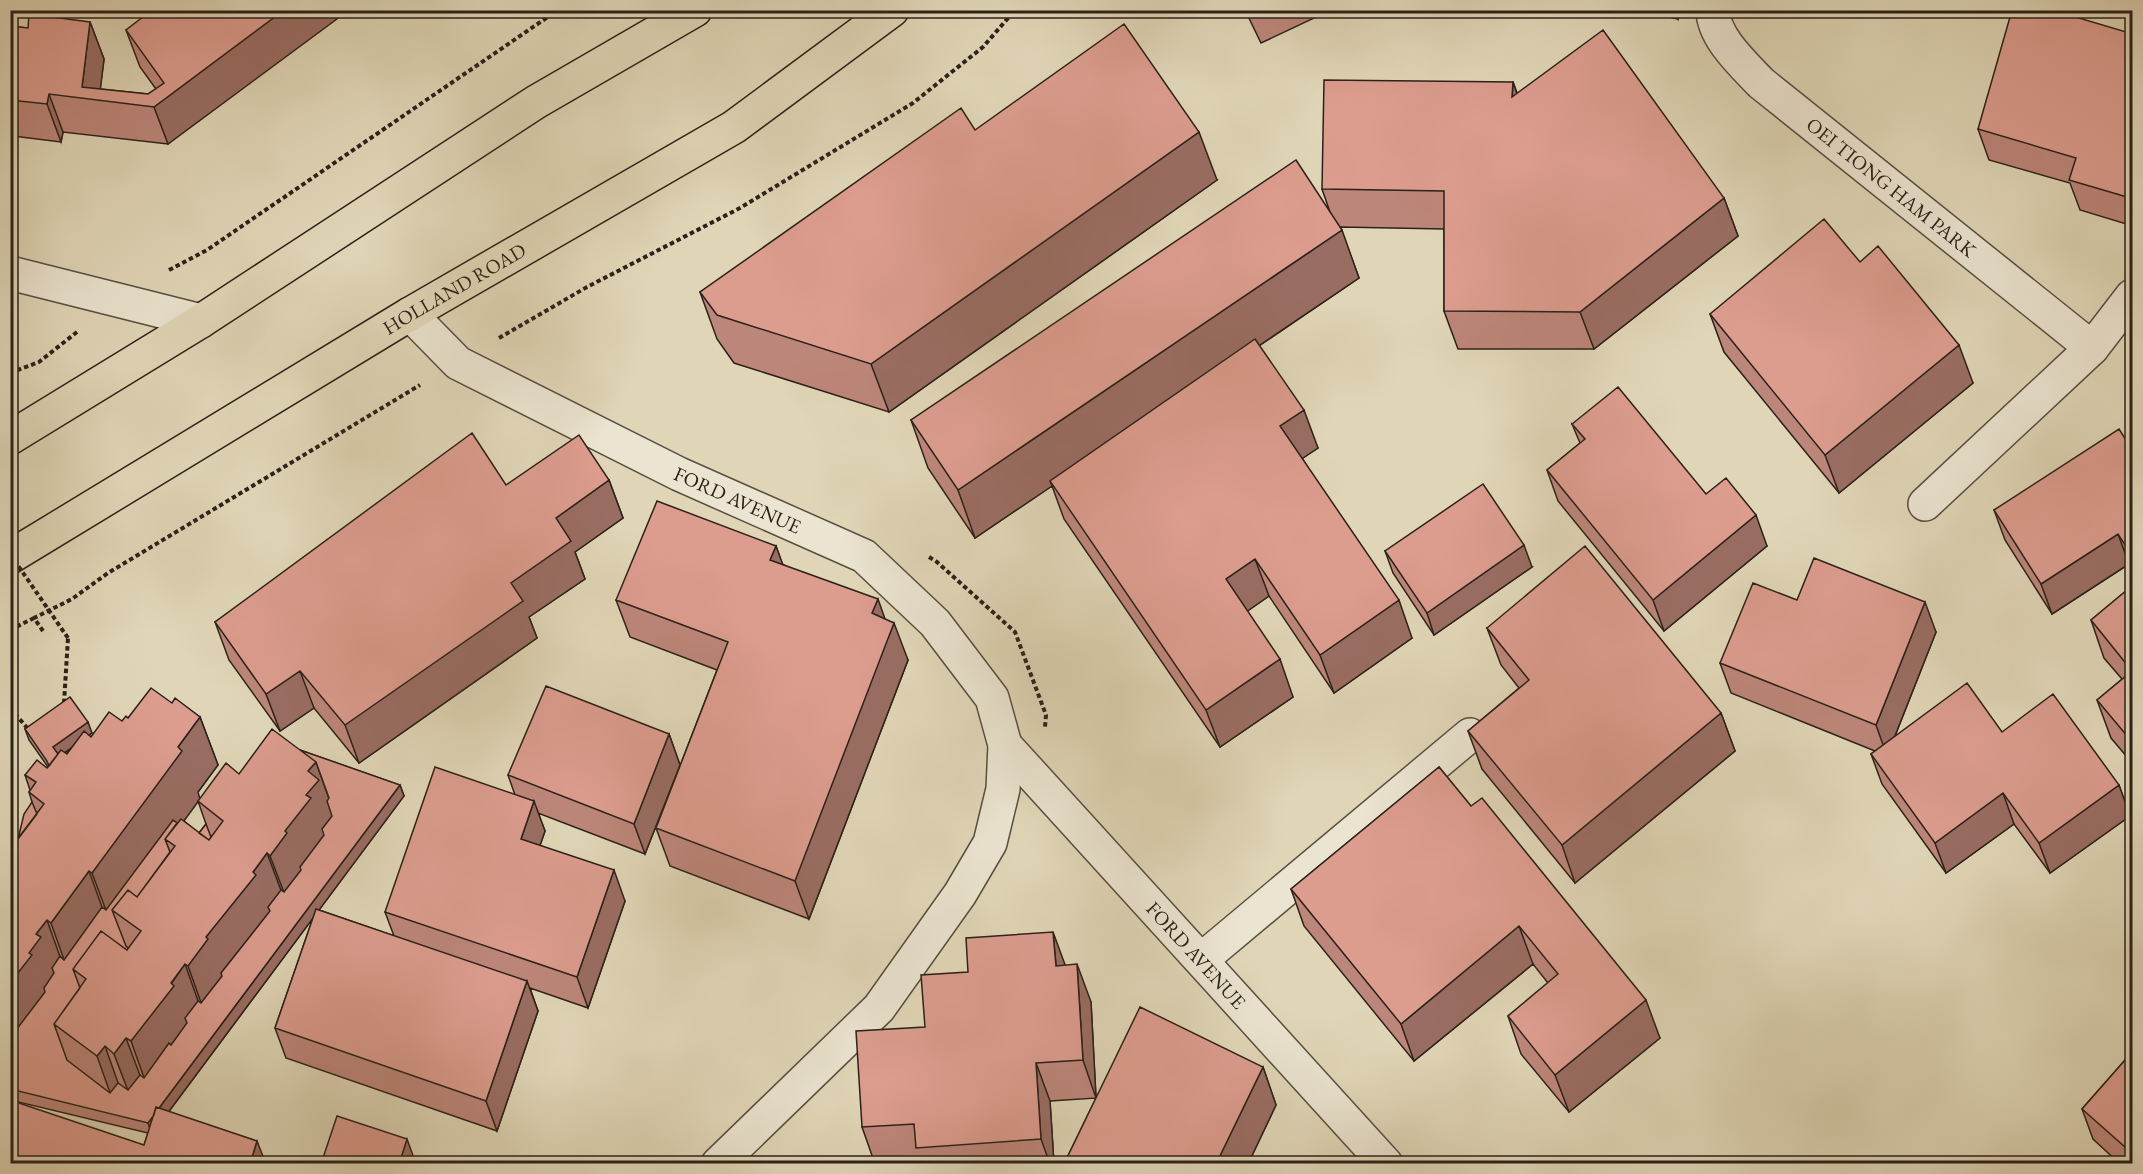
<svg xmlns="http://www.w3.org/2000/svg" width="2143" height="1174" font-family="'EB Garamond',serif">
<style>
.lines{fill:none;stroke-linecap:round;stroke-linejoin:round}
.minor-casing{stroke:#584e40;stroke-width:36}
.major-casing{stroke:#2b2119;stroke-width:36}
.path{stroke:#2b2119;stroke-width:4;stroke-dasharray:4.5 3;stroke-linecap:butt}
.minor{stroke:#ebe4d0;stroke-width:33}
.major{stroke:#e0d6b7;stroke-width:33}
.path-bridge{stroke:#2b2119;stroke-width:4;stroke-dasharray:4.5 3;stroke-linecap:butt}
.wall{fill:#bd867a;stroke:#2b2119;stroke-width:1.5;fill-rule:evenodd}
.shaded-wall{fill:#9a6d63;stroke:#2b2119;stroke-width:1.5}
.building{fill:#dc9c8e;stroke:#2b2119;stroke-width:1.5}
.labels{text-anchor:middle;stroke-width:4.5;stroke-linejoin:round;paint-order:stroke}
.street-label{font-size:20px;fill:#2b2119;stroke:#ebe4d0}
</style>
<rect width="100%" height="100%" fill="#e0d6b7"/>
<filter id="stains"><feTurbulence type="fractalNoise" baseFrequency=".00333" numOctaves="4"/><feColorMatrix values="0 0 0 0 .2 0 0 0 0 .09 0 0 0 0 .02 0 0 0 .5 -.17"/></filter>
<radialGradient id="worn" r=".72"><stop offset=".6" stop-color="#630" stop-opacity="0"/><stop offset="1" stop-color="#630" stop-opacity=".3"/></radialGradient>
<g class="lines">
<defs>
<g id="minor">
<path id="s1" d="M1713 10C1713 37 1743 64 1761 83L2092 348"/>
<path d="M10 273 201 321"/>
<path id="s2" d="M410 314 458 363 679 474 864 556 935 623 992 698 1005 745 1003 789 990 843 960 894 879 1008 718 1164"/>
<path d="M1925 504 2092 348 2132 296"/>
<path id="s3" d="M1005 745 1386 1164"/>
<path d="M1201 960 1470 735"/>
</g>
<g id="major">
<path d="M10 438 201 321 536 102 695 10"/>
<path id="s4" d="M10 557 410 314 734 127 892 10"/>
</g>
</defs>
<use href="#minor" class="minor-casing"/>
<use href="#major" class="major-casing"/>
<path class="path" d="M169 270 207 250 558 10
M499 338 587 287 740 208 913 103 983 47 1015 10
M10 373 39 362 77 332
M929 557 937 562 1015 632 1046 715 1045 727
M10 630 34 618
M43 631 34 618 72 599 108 573 420 385
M64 703 68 638
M10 708 29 730"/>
<use href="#minor" class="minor"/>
<use href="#major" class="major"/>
<path class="path-bridge" d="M10 554 68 638"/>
</g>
<path class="wall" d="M260 10 168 144 63 132 61 142 13 136 10 130V26L28 28 90 22 104 59 100 89 148 94 156 89 140 67 126 30Z
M1245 10H1331L1261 43Z
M1640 10H1680L1678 19Z
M1936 10H1981L1980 17Z
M2133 34V226L2080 210 2070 183 1989 160 1978 129Z
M1513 82 1517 93 1724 198 1738 236 1594 349H1458L1444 311V229L1340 227 1359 278 1259 346 1318 448 1302 458 1412 638 1334 693 1269 596 1247 611 1293 697 1220 747 1064 519 1052 486 975 538 928 468 911 420 1330 212 1322 189Z
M975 130 1217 180 889 412 734 363 717 339 700 292Z
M1860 262 1973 383 1839 493 1724 352 1710 314Z
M1572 424 1706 494 1767 546 1664 631 1558 501 1547 470 1580 443Z
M2133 451V570L2129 564 2052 614 2005 540 1994 510Z
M609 480 623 518 575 552 585 579 529 617 537 638 359 763 314 708 280 731 229 660 215 622 506 485Z
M776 546 782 564 885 619 908 660 809 919 670 866 656 828 717 670 630 637 616 600Z
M1385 551 1532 567 1434 635 1393 573Z
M2133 585V764L2111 738 2097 700 2122 679 2104 658 2091 620Z
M1797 600 1936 632 1895 736 2002 732 2119 785 2130 816 2050 873 2014 824 1946 873 1882 784 1871 754 1875 751 1731 693 1720 663Z
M1487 628 1721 713 1735 751 1575 883 1482 769 1468 731 1519 688 1501 665Z
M172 703 200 717 218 765 198 792 184 821 199 833 206 824 198 801 239 774 300 750 400 785 404 796 319 910 394 936 385 912 515 795 508 775 669 734 680 765 645 854 538 813 545 831 540 845 625 901 588 1008 530 988 538 1011 497 1131 286 1058 275 1028 313 918 144 1145 148 1133 10 1100V849L18 839 32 802 29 792 30 790 25 775 48 767 29 740 25 729 92 733 89 735 91 737 128 718ZM72 748 67 754 65 753 68 751Z
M1439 767 1660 1038 1569 1112 1521 1054 1508 1016 1548 983 1533 964 1414 1061 1304 926 1291 889Z
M1065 965 1091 1002 1096 1097 1263 1067 1276 1105 1248 1164H1064L1096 1098 1050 1101 1054 1164H921V1162L875 1164 862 1127 925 1027Z
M2133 1051V1164H2120L2093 1139 2082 1109Z"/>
<path class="shaded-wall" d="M284 10H349L168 144 154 107Z
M1675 10H1680L1678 19Z
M1978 10H1981L1980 17Z
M90 22 104 59 99 100 82 87Z
M1513 82 1526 120 1512 97Z
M49 94 63 132 61 142 47 104Z
M1199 132 1217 180 889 412 871 364Z
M2133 178V213L2127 197Z
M1724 198 1738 236 1594 349 1580 312Z
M1342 230 1359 278 1053 485 1050 481 1052 486 975 538 958 490Z
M1959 345 1973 383 1839 493 1825 455Z
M1304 410 1318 448 1294 464 1280 426Z
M609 480 623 518 575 552 585 579 529 617 537 638 359 763 345 725 556 518Z
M1756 515 1767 546 1664 631 1653 600Z
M2118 534 2129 564 2052 614 2041 584Z
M1524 545 1532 567 1434 635 1427 613Z
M776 546 790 584 770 560Z
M1255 559 1269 596 1239 617 1226 579Z
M878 599 890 633 894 623 908 660 809 919 795 881 872 613Z
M1399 600 1412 638 1334 693 1320 655Z
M1925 602 1936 632 1887 756 1876 725Z
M1280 659 1293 697 1220 747 1206 710Z
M300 671 314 708 280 731 266 694Z
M1721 713 1735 751 1575 883 1562 845Z
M200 717 218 765 198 792 200 799 178 829 165 839 112 910 110 921 92 873 178 747Z
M88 722 92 733 57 758 53 747Z
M669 734 680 765 645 854 634 824Z
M316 762 333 810 336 827 288 903 270 856 306 795 308 771Z
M400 785 404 796 152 1134 148 1123Z
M2119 785 2130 816 2050 873 2039 843Z
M2003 793 2014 824 1946 873 1935 843Z
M534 801 545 831 532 869 521 839Z
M267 853 285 901 205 1014 188 966 206 937Z
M614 870 625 901 588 1008 577 977Z
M89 871 106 918 68 971 51 923Z
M47 920 64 968 10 1050V983L29 953 36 934Z
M1519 926 1533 964 1414 1061 1401 1024Z
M1053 932 1067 970 1056 966Z
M185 964 202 1012 148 1089 131 1041Z
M1077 964 1091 1002 1096 1098 1083 1060Z
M527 981 538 1011 497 1131 486 1101Z
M1646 1000 1660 1038 1569 1112 1555 1075Z
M126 1038 144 1086 132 1101 114 1054Z
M105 1046 122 1094 114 1104 97 1056Z
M1036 1063 1050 1101 1054 1164H1050L1041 1139Z
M1263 1067 1276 1105 1248 1164H1216Z
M407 1139 416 1164H399Z
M257 1141 266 1164H250Z"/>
<path class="building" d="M152 10H260L261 11 262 10H284L154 107 49 94 47 104 10 100V26L28 28 29 14 90 22 82 87 148 94 164 83 126 30Z
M2012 10H2052L2133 34V44L2130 53 2133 54V178L2127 197 2069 180 2076 158 1978 129Z
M1124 24 1199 132 871 364 717 315 700 292 961 108 975 130Z
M1603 30 1724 198 1580 312 1444 311V191L1322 189 1324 80 1513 82 1512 97Z
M1296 160 1342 230 958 490 911 420Z
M1824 219 1860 262 1878 246 1959 345 1825 455 1710 314Z
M1255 339 1304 410 1280 426 1399 600 1320 655 1255 559 1226 579 1280 659 1206 710 1050 481Z
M1618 387 1706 494 1726 478 1756 515 1653 600 1547 470 1585 439 1572 424Z
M2119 429 2133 451V557L2118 534 2041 584 1994 510Z
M472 433 506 485 579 435 609 480 556 518 571 541 511 583 523 601 345 725 300 671 266 694 215 622Z
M1483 484 1524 545 1427 613 1385 551Z
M657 501 776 546 770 560 878 599 872 613 894 623 795 881 656 828 728 642 616 600Z
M1585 546 1721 713 1562 845 1468 731 1529 680 1487 628Z
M1814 558 1925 602 1876 725 1720 663 1753 583 1797 600Z
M2133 585V743L2097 700 2132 671 2091 620Z
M1967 683 2002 732 2053 694 2119 785 2039 843 2003 793 1935 843 1871 754Z
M546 686 669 734 634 824 508 775Z
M151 688 172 703 175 698 200 717 178 747 182 751 92 873 89 871 51 923 47 920 36 934 41 937 29 953 32 955 10 983V849L44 804 29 792 36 782 25 775 37 760 47 768 61 750 67 754 84 731 91 737 109 712 122 721 126 716 128 718Z
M70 697 88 722 53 747 58 754 49 766 47 761 25 729Z
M272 729 316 762 308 771 319 780 306 795 311 798 285 831 287 833 270 856 267 853 253 872 256 875 206 937 208 939 188 966 185 964 171 983 174 986 131 1041 126 1038 114 1054 105 1046 97 1056 54 1024 86 979 73 969 101 931 127 950 141 931 112 910 128 890 137 897 175 846 165 839 181 819 209 840 223 821 198 801 226 763 239 774Z
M300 750 400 785 159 1108 156 1107 154 1115 148 1123 10 1089V1038L45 992 44 988 54 973 52 968 60 956 64 960 102 907 106 910 173 820 177 823 165 839 170 852 137 897 128 890 112 910 126 946 128 948 127 950 101 931 73 969 80 988 54 1024 67 1060 110 1093 118 1083 128 1090 140 1075 144 1078 169 1043 171 1045 187 1023 185 1018 198 1001 201 1003 222 976 221 973 270 911 268 907 281 890 284 892 301 870 300 867 324 835 322 829 332 816 327 801 329 798 316 762Z
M435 767 534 801 521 839 614 870 577 977 385 912Z
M1439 767 1471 806 1482 798 1646 1000 1555 1075 1508 1016 1558 974 1519 926 1401 1024 1291 889Z
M32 802 37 814 18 839 24 814Z
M206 824 211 837 209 840 199 833Z
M316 909 527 981 486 1101 275 1028Z
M1053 932 1056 966 1077 964 1083 1060 1036 1063 1041 1139 916 1148 914 1124 862 1127 856 1031 925 1027 921 975 968 972 966 938Z
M1140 1007 1263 1067 1216 1164H1064Z
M2133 1051V1154L2082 1109Z
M10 1100 144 1145 156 1107 257 1141 250 1164H10Z
M337 1116 407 1139 399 1164H321Z"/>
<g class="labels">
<g class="street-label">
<text dy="7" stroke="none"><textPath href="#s1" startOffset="256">OEI TIONG HAM PARK</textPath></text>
<text dy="7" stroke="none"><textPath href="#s4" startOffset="519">HOLLAND ROAD</textPath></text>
<text dy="7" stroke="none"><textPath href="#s2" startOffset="380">FORD AVENUE</textPath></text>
<text dy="7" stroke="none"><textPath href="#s3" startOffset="284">FORD AVENUE</textPath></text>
</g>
</g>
<rect width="2143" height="1174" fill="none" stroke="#e0d6b7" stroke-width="36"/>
<rect x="12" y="12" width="2119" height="1150" fill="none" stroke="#2b2119" stroke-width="3"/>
<rect x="18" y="18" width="2107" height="1138" fill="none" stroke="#2b2119" stroke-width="1.5"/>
<rect width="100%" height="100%" filter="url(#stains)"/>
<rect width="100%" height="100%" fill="url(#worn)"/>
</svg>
